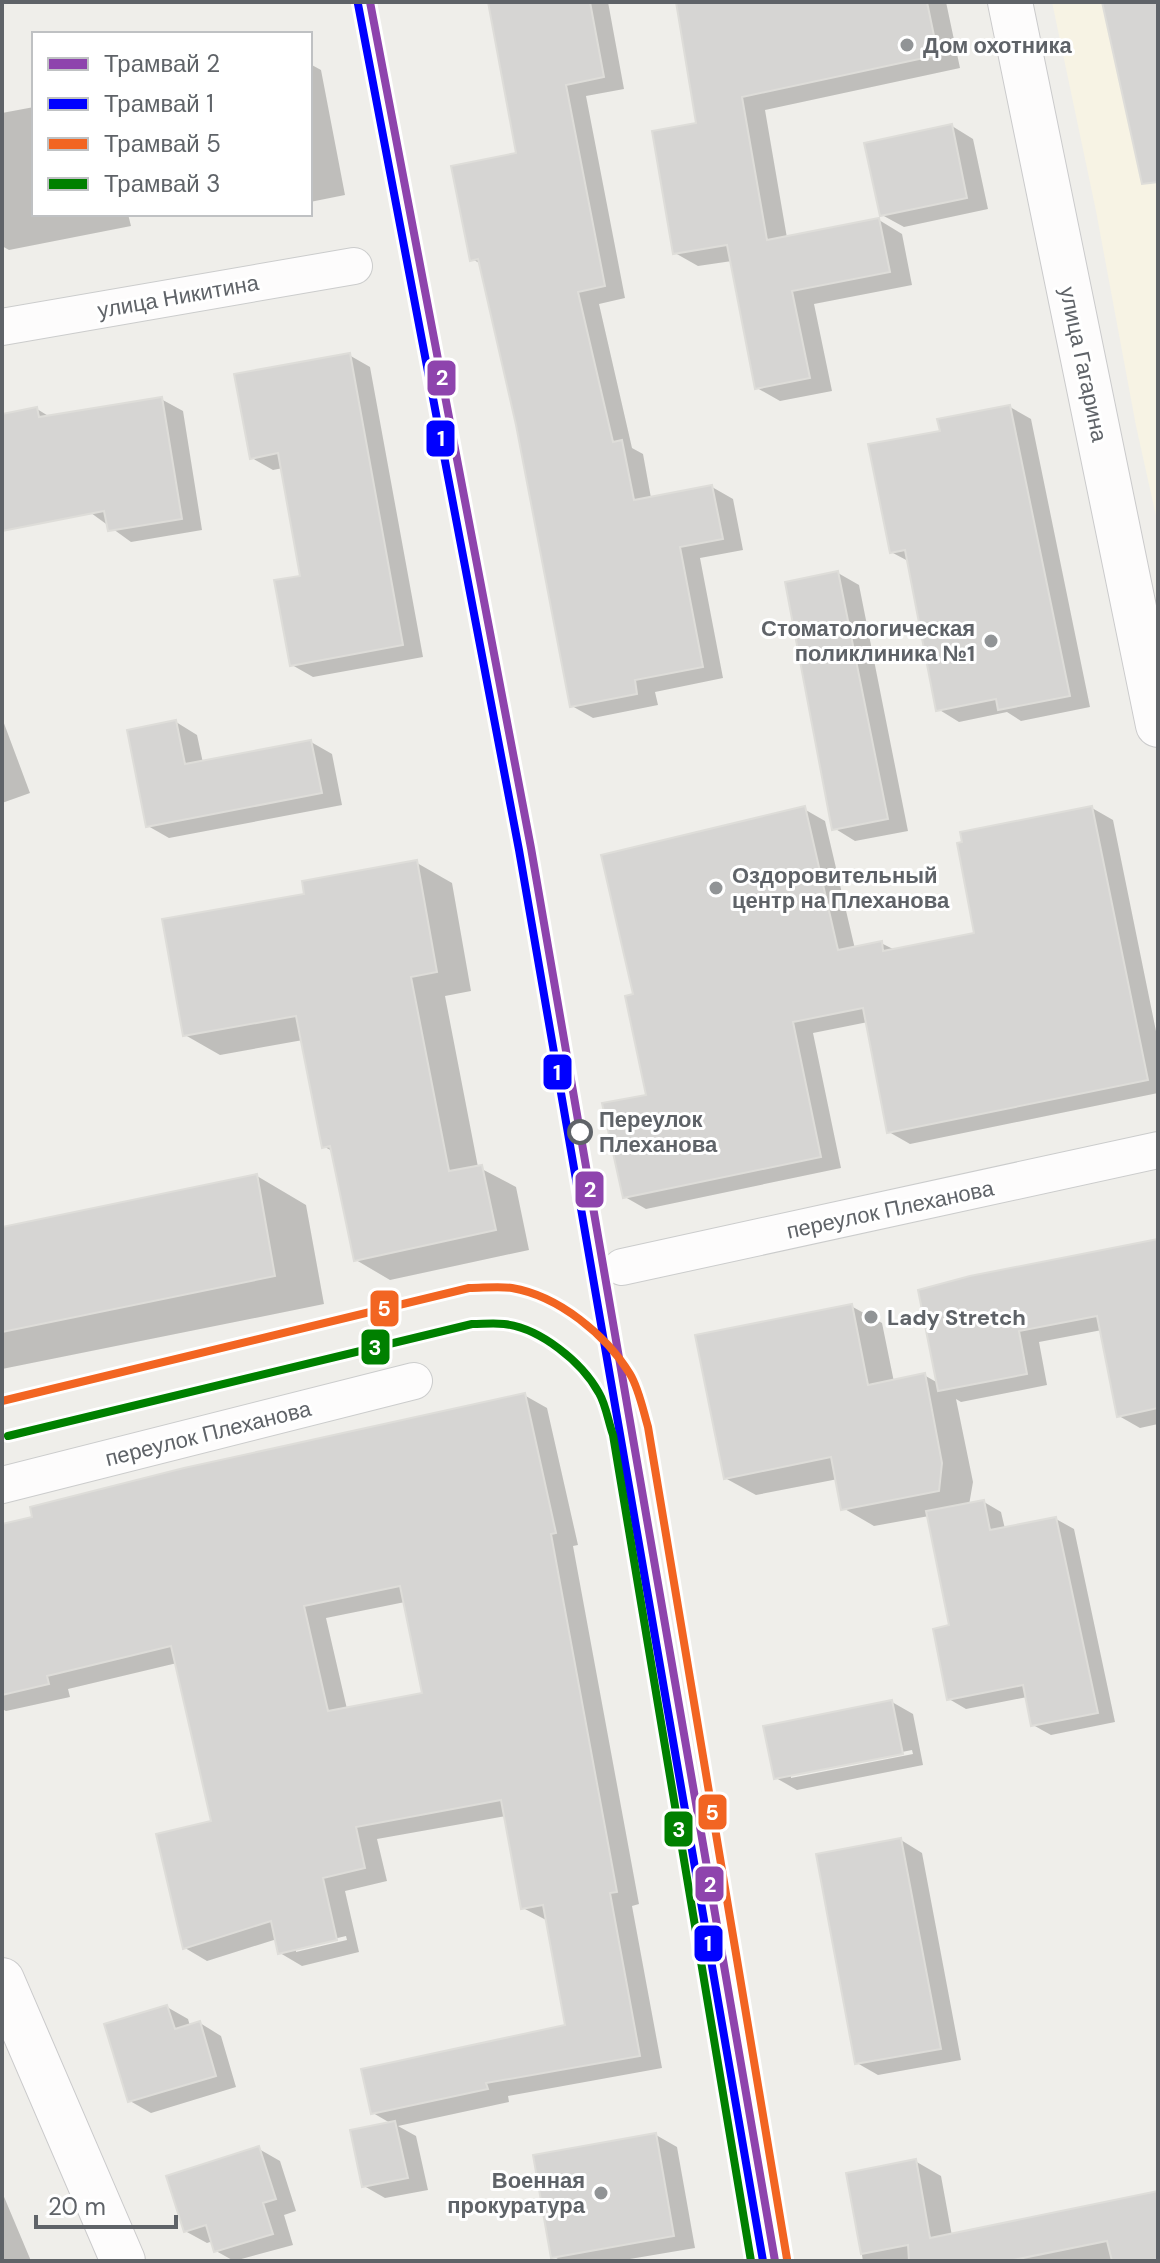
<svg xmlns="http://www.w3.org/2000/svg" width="1160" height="2263" font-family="'DM Sans',sans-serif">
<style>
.commercial{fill:#f7f3e4}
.shadow{fill:#0003;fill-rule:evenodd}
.building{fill:#d6d5d3;stroke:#deddd9;stroke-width:2;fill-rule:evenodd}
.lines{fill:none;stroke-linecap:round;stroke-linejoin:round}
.street-casing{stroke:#cbcccc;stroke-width:38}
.secondary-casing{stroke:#cacacb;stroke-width:46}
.street{stroke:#fdfcfc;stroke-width:36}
.secondary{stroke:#fdfcfc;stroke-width:44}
.tram-1-casing{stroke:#fff;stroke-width:14}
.tram-2-casing{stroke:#fff;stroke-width:14}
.tram-3-casing{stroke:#fff;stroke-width:14}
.tram-4-casing{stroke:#fff;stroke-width:14}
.tram-1{stroke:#8e44ad;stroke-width:8}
.tram-2{stroke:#00f;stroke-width:8}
.tram-3{stroke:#f26522;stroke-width:8}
.tram-4{stroke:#008000;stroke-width:8}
.poi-dot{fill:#919496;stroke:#fff;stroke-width:3}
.stop-dot{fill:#fff;stroke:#5f6368;stroke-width:4}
.labels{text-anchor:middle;stroke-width:6;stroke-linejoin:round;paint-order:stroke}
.poi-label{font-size:22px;font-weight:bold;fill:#5f6368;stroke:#fff;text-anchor:start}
.street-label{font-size:22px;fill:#5f6368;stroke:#fff}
.stop-label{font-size:22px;font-weight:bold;fill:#5f6368;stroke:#fff;text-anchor:start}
.line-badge{stroke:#fff;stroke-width:3}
.badge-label{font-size:22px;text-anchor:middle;font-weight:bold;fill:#fff}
</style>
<rect width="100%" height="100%" fill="#efeeea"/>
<path class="commercial" d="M1052 2H1158V525L1136 426 1096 211Z"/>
<path class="shadow" d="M489 2H608L624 89 586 96 625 298 599 304 632 448 643 454 651 498 712 487 733 499 743 550 700 558 723 678 655 692 658 705 593 718 572 706 518 425 481 264 472 259 519 155Z
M678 2H946L960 68 765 110 787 238 879 220 902 234 912 285 814 304 832 391 780 401 757 388 732 261 698 266 675 253 699 124Z
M310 64 321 70 345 195 310 202Z
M34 107V214H128L131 226 9 250 2 246V113Z
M952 126 973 139 988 209 904 227 882 215Z
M349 355 370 367 423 657 313 677 292 665 303 578 283 468 273 470 252 458Z
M161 399 183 411 202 530 131 542 91 513 2 516V416L37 409 50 417Z
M1010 407 1031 419 1090 707 1021 721 1007 712 959 722 938 709 910 562 891 552 942 432Z
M838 573 859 585 908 831 855 841 834 828Z
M2 718 30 793 2 803Z
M176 722 197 735 203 763 311 742 332 754 342 805 169 838 148 826Z
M1092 808 1113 820 1158 1041V1093L910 1144 889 1132 868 1022 813 1033 841 1168 646 1209 625 1197 648 1096 636 996 804 809 825 821 855 949 881 943 895 950 977 935Z
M417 863 452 883 471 991 445 996 478 1167 516 1187 529 1250 390 1280 356 1260 334 1152 323 1146 303 1040 220 1055 185 1035 306 895Z
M257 1176 306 1205 324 1304 2 1369V1229Z
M1158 1241V1424L1140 1428 1119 1416 1102 1330 1039 1342 1047 1385 961 1402 956 1399 973 1482 969 1505 984 1502 1001 1512 1005 1529 1056 1519 1074 1529 1115 1722 1051 1735 1033 1725 1027 1697 966 1709 949 1699 951 1627 929 1516 874 1526 843 1508 838 1479 756 1495 725 1478 851 1306 882 1323 894 1382 924 1375 938 1383 920 1292Z
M524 1395 547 1408 578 1545 573 1546 639 1904 632 1906 662 2068 508 2096 509 2102 398 2126 416 2136 428 2190 385 2198 364 2186 392 2124 373 2113 567 2026 548 1921 523 1908 506 1816 377 1839 387 1881 345 1891 359 1952 302 1966 280 1953 277 1939 207 1961 185 1948 214 1822 177 1663 68 1689 70 1697 6 1711 2 1709V1526ZM405 1602 425 1695 347 1709 326 1618ZM346 1936 347 1940 296 1952V1948Z
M892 1702 913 1714 923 1765 797 1790 776 1778ZM912 1750 913 1754 791 1778V1774Z
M901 1840 922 1853 961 2060 878 2075 857 2063Z
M167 2007 188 2019 190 2026 200 2023 221 2036 236 2087 151 2113 130 2101Z
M656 2135 677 2147 695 2248 618 2261H561L553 2256Z
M259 2149 280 2161 296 2211 284 2215 293 2245 234 2261 216 2251 213 2241 207 2243 185 2231Z
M915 2161 941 2176 952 2236 1158 2193V2261H863L848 2174Z
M2 2192 31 2261H2Z"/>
<path class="building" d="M488 2H590L604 77 566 85 605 286 578 292 613 442 622 440 634 500 712 485 723 539 680 547 703 667 635 680 637 694 570 707 516 425 478 259 470 261 451 166 516 153Z
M676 2H927L938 55 742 97 767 240 879 218 890 272 792 291 810 378 755 389 727 245 673 254 652 131 696 123Z
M1102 2H1158V182L1142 184Z
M952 124 967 198 880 216 864 143Z
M350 353 403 645 290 666 274 580 300 576 278 453 250 459 234 374Z
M162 397 182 519 108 531 104 511 2 531V414L37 407 39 417Z
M1010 405 1070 696 998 710 996 699 936 711 905 550 890 553 868 444 940 431 937 419Z
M838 571 888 819 832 830 785 582Z
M176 720 185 764 311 740 322 793 146 827 127 730Z
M805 806 838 950 882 941 883 951 974 933 957 843 962 842 960 832 1092 806 1148 1080 887 1133 863 1008 793 1022 821 1157 623 1198 602 1103 646 1095 625 996 633 994 601 855Z
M417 860 437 972 411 977 449 1171 482 1165 496 1230 354 1261 330 1146 322 1148 296 1016 183 1036 162 919 304 894 302 881Z
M257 1174 275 1276 2 1332V1227Z
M1158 1239V1408L1117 1417 1097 1316 1019 1331 1027 1374 938 1391 918 1290 970 1276Z
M852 1304 868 1385 925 1373 942 1463 939 1491 841 1510 831 1457 724 1479 695 1335Z
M525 1393 556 1533 551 1534 617 1892 610 1893 640 2056 486 2083 488 2089 371 2114 361 2069 565 2025 543 1905 521 1909 501 1800 356 1827 365 1868 323 1878 337 1940 278 1954 271 1921 183 1949 156 1834 211 1821 171 1646 47 1676 49 1684 2 1695V1524L32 1517 30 1507 184 1468ZM400 1586 422 1693 328 1711 304 1606Z
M984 1500 990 1530 1056 1517 1098 1713 1031 1726 1023 1685 947 1700 933 1629 949 1625 926 1511Z
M892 1700 903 1754 774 1779 763 1726Z
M901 1838 941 2049 855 2064 816 1854Z
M167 2005 175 2029 200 2021 216 2076 128 2102 104 2024Z
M395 2121 408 2178 362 2187 350 2130Z
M656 2133 674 2236 551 2258 533 2155Z
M259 2146 276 2199 263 2203 273 2234 214 2252 206 2225 184 2232 166 2176Z
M916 2159 930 2238 1158 2191V2261H1112L1107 2241 1008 2261H909L908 2245 861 2254 846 2173Z"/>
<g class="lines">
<defs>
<path id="street" d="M2 327 354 266
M622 1267 1158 1150
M2 1485 414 1381"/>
<path id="secondary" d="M1010 2 1158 725
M2 1980 123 2261"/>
</defs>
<use href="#street" class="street-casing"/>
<use href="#secondary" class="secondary-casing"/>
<use href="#street" class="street"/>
<use href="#secondary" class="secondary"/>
<defs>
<path id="tram-1" d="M370 2 531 848 775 2261"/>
<path id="tram-2" d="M358 4 519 850 763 2261"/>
<path id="tram-3" d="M2 1401 469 1288C483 1288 499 1286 512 1288 559 1296 606 1335 630 1374 639 1389 643 1410 648 1427L787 2259"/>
<path id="tram-4" d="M8 1436 472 1324C483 1324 494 1323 504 1324 540 1328 582 1362 599 1393 606 1405 608 1421 613 1435L751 2261"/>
</defs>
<use href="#tram-1" class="tram-1-casing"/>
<use href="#tram-2" class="tram-2-casing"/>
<use href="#tram-3" class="tram-3-casing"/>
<use href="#tram-4" class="tram-4-casing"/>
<use href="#tram-1" class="tram-1"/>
<use href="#tram-2" class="tram-2"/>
<use href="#tram-3" class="tram-3"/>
<use href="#tram-4" class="tram-4"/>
</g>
<g class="poi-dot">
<circle cx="907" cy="45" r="8"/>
<circle cx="991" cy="641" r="8"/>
<circle cx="716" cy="888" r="8"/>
<circle cx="871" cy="1317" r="8"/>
<circle cx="601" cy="2193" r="8"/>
</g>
<circle class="stop-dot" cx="580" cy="1132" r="11"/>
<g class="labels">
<g class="poi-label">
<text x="923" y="53">Дом охотника</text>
<text x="975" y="636" text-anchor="end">Стоматологическая<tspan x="975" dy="25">поликлиника №1</tspan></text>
<text x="732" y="883">Оздоровительный<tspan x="732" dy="25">центр на Плеханова</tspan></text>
<text x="887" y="1325">Lady Stretch</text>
<text x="585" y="2188" text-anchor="end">Военная<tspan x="585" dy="25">прокуратура</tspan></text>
</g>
<g class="street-label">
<text transform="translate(178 296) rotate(-10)" y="8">улица Никитина</text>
<text transform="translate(1084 364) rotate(78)" y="8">улица Гагарина</text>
<text transform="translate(890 1209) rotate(-12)" y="8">переулок Плеханова</text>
<text transform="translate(208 1433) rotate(-14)" y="8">переулок Плеханова</text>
</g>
<g class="stop-label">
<text x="599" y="1127">Переулок<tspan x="599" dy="25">Плеханова</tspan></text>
</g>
</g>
<g class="line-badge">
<rect x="426" y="359" width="31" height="38" rx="8" fill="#8e44ad"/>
<rect x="425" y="419" width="31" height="39" rx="8" fill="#00f"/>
<rect x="542" y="1053" width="31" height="38" rx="8" fill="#00f"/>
<rect x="574" y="1170" width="31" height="39" rx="8" fill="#8e44ad"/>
<rect x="369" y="1289" width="31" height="39" rx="8" fill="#f26522"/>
<rect x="360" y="1328" width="31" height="38" rx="8" fill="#008000"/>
<rect x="697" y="1793" width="31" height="38" rx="8" fill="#f26522"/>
<rect x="663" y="1810" width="31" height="38" rx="8" fill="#008000"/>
<rect x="694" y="1865" width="31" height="38" rx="8" fill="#8e44ad"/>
<rect x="693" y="1924" width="31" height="39" rx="8" fill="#00f"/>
</g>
<g class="badge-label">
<text x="442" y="385">2</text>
<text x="441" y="446">1</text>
<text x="557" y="1080">1</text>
<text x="590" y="1197">2</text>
<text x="384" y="1316">5</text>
<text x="375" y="1355">3</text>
<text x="712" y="1820">5</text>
<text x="679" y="1837">3</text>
<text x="710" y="1892">2</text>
<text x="708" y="1951">1</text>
</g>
<rect width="1160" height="2263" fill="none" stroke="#5f6368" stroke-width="8"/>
<rect x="32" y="32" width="280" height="184" fill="#ffffff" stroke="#bfc1c3" stroke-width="2"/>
<rect x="48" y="58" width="40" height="12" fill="#8e44ad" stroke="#bfc1c3" stroke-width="2"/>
<text x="104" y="72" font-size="24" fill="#5f6368">Трамвай 2</text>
<rect x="48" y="98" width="40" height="12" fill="#0000ff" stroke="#bfc1c3" stroke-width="2"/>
<text x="104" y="112" font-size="24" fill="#5f6368">Трамвай 1</text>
<rect x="48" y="138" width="40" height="12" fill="#f26522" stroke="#bfc1c3" stroke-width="2"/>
<text x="104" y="152" font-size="24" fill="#5f6368">Трамвай 5</text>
<rect x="48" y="178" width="40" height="12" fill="#008000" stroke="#bfc1c3" stroke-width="2"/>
<text x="104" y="192" font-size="24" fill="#5f6368">Трамвай 3</text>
<path d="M36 2215v12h140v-12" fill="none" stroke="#5f6368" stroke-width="4"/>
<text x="48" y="2215" font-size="24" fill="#5f6368" stroke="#ffffff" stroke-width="6" paint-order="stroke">20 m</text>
</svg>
